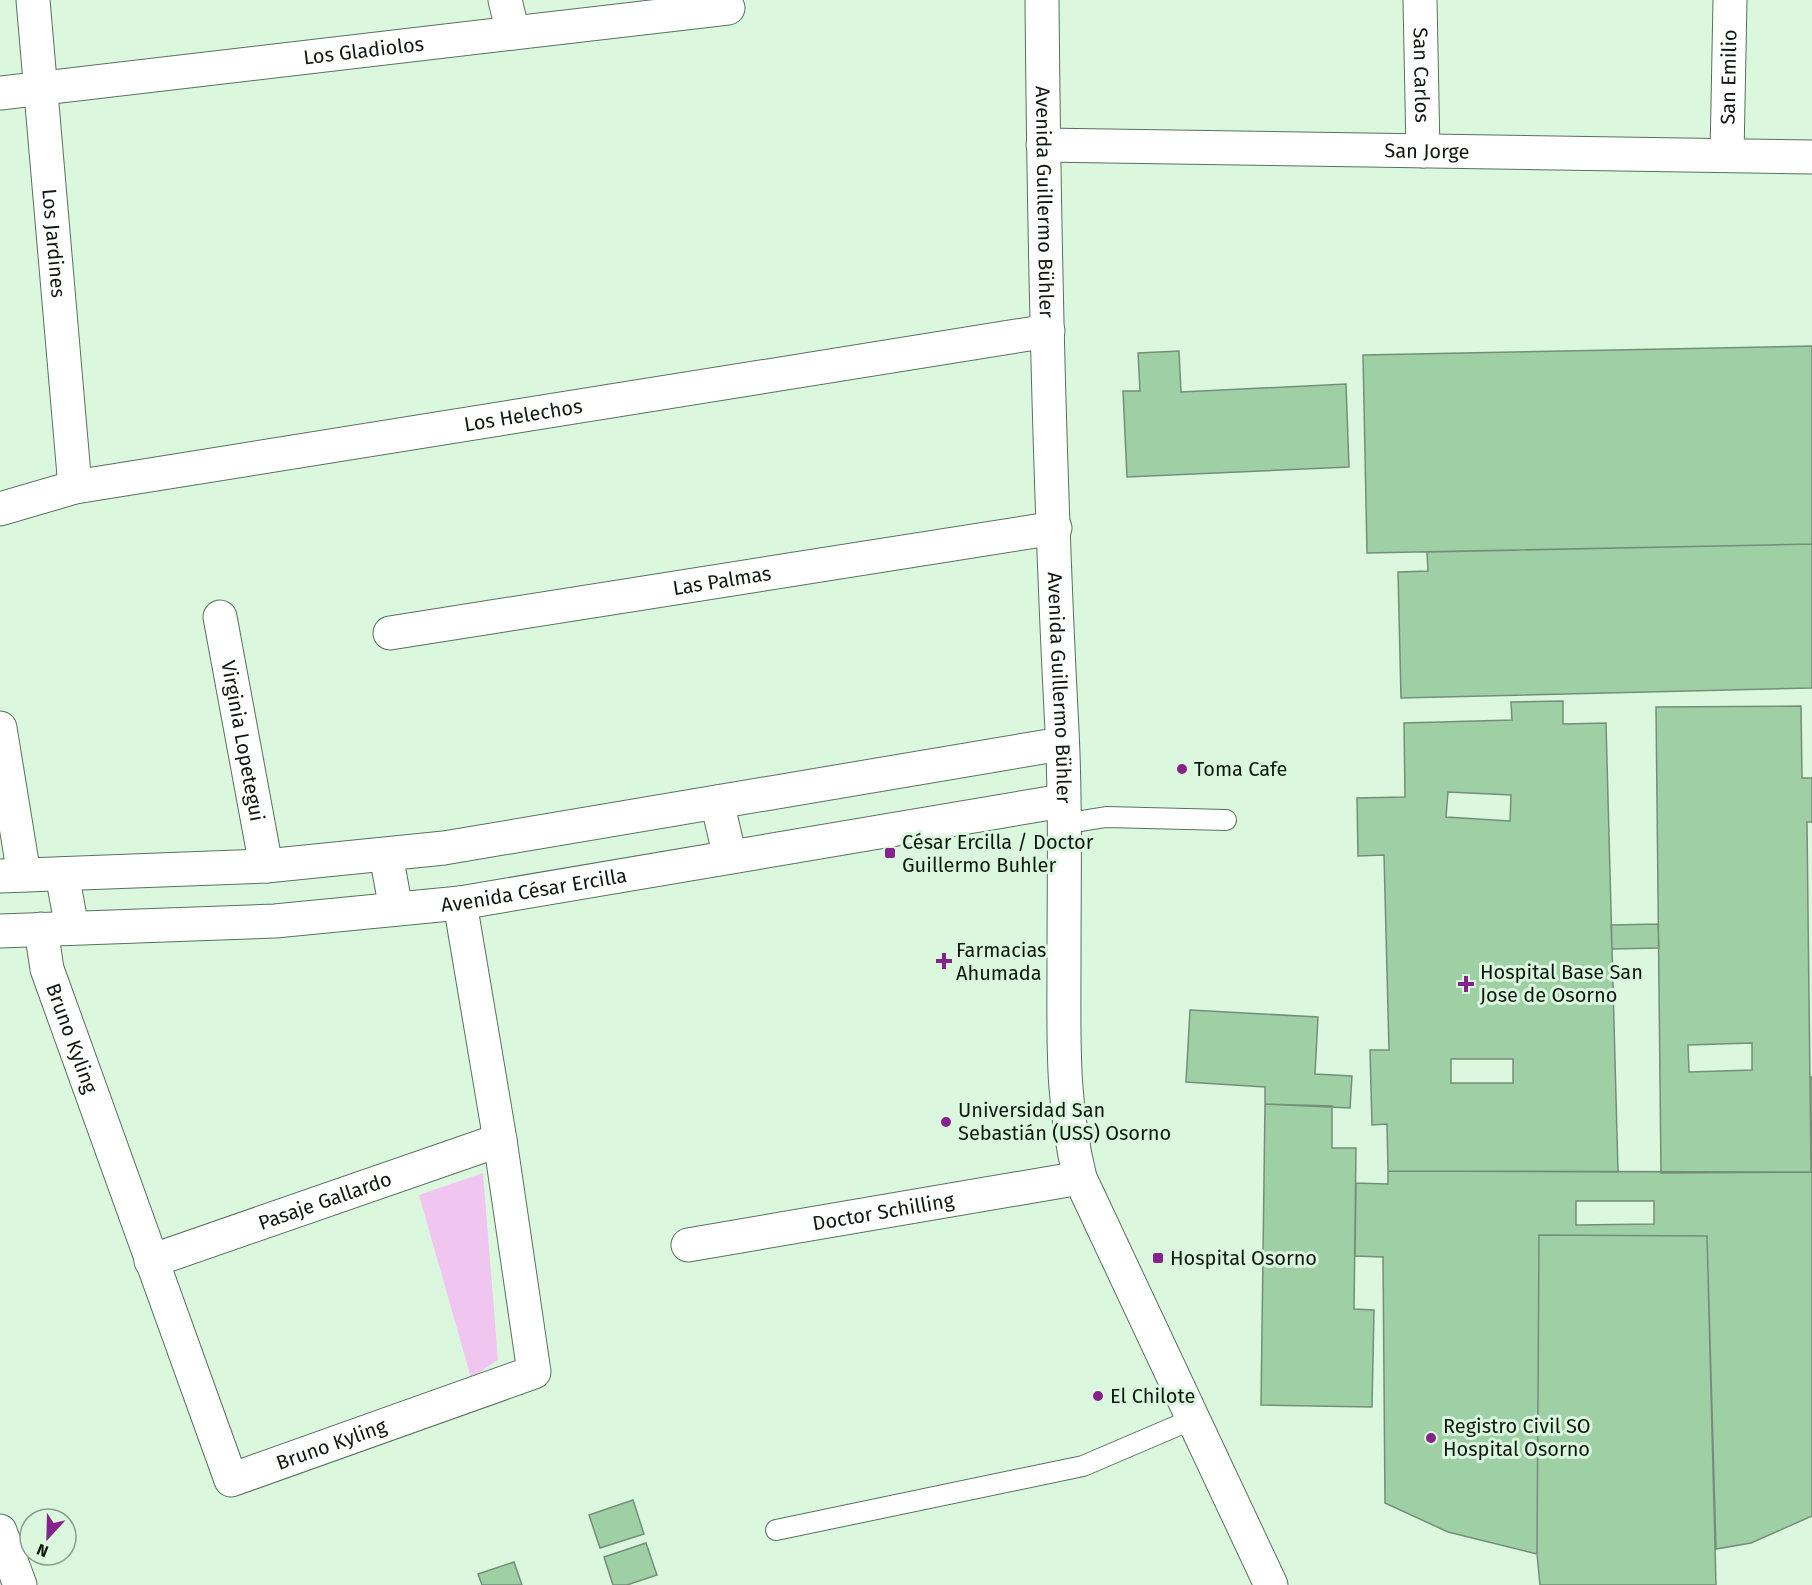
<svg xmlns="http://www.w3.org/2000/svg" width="1812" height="1585" font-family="'Fira Sans',sans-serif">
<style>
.green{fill:#f0c6f1}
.building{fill:#9ecfa5;stroke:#748f78;stroke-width:1.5;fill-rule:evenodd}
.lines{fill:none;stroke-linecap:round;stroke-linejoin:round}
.lane-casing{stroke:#58715b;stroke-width:22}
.street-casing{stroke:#58715b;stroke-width:35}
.secondary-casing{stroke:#58715b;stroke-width:35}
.lane{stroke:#fff;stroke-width:20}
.street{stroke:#fff;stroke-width:33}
.secondary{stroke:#fff;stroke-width:33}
.poi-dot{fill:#86228b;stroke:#dbf8df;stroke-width:2}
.labels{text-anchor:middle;stroke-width:6;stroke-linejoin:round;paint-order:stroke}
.street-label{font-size:20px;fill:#0e1810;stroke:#dbf8df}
.poi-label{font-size:20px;fill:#0e1810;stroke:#dbf8df;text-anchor:start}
</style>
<rect width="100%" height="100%" fill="#dbf8df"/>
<path class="green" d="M483 1173 498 1360 471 1378 419 1195Z"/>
<path class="building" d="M1812 346V544L1367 553 1363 355Z
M1179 351 1181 392 1346 384 1349 467 1127 477 1123 391H1140L1138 353Z
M1812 544V688L1401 698 1398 572 1428 571 1427 552Z
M1563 701V724L1606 723 1618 1172 1388 1171 1387 1124 1372 1125 1370 1050H1389L1384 855 1358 856 1357 798 1405 797 1404 723 1512 720 1511 702ZM1448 792 1511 795 1510 821 1446 817ZM1451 1059H1513V1083H1451Z
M1801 706 1802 778H1812V822H1807L1811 1172 1661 1173 1656 707ZM1752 1043V1070L1689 1072 1688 1045Z
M1658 924 1659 948 1612 949 1611 925Z
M1190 1010 1318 1017 1315 1074 1352 1076 1350 1108 1265 1104V1087L1186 1082Z
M1810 1077H1812V1516L1751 1543 1716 1549 1707 1236 1539 1235 1537 1554 1448 1532 1385 1503 1383 1257 1355 1256 1356 1183 1388 1184V1171L1811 1172ZM1576 1201H1654V1224L1576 1225Z
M1265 1104 1332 1106V1148H1356L1354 1309 1374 1310 1372 1407 1261 1405Z
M1539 1235 1707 1236 1716 1585H1540L1537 1554Z
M633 1500 644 1534 600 1548 589 1515Z
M646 1543 657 1575 627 1585H613L604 1557Z
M514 1562 522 1585H482L478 1574Z"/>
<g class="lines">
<defs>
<path id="lane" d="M1063 824 1106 817 1226 820
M776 1530 1083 1466 1193 1419"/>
<g id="street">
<path id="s1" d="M33 0 75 487"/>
<path d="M505 0 513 33"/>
<path id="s2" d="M1420 0 1423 151"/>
<path id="s3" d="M0 93 728 8"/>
<path id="s4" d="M1043 145 1812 157"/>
<path id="s5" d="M1727 155 1730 0"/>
<path id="s6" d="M0 509 75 487 1048 331"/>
<path id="s7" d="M220 617 266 866"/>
<path id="s8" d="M390 633 1055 528"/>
<path d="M0 728 24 875"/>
<path id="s9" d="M41 929 47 969 231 1480 534 1372 500 1140 460 903"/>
<path id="s10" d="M688 1245 1080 1178"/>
<path id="s11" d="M151 1261 500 1140"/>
</g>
<g id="secondary">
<path id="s12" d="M1042 0C1044 237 1049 475 1061 711 1066 794 1064 878 1064 961 1064 1039 1061 1100 1080 1178L1271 1585"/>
<path d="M717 802 730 857"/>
<path d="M386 855 396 909"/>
<path d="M62 874 72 928"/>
<path d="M0 876 266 866 444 848 1061 744"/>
<path id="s13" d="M0 931 275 921 460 903 1062 801"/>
<path d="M0 1531 20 1585"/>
</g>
</defs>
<use href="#lane" class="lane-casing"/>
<use href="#street" class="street-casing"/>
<use href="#secondary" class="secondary-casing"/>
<use href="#lane" class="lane"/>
<use href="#street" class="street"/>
<use href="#secondary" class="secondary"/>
</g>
<g class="poi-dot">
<circle cx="1182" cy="769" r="6"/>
<rect x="884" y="847" width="12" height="12" rx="3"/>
<path d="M941 952h6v6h6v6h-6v6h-6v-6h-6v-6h6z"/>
<path d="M1463 975h6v6h6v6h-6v6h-6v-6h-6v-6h6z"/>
<circle cx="946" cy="1122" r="6"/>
<rect x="1152" y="1252" width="12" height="12" rx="3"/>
<circle cx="1098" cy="1396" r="6"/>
<circle cx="1431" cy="1438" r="6"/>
</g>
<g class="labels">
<g class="street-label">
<text dy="7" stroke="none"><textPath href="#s3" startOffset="366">Los Gladiolos</textPath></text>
<text dy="7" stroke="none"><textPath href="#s2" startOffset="75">San Carlos</textPath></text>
<text dy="7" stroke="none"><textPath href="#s5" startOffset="78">San Emilio</textPath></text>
<text dy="7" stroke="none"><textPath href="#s4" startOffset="384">San Jorge</textPath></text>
<text dy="7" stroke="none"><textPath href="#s12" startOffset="202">Avenida Guillermo Bühler</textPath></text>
<text dy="7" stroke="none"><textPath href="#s1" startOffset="244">Los Jardines</textPath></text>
<text dy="7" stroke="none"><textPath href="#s6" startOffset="532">Los Helechos</textPath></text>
<text dy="7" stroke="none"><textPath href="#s8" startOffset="336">Las Palmas</textPath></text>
<text dy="7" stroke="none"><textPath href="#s12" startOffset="688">Avenida Guillermo Bühler</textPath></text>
<text dy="7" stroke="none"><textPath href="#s7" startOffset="126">Virginia Lopetegui</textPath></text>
<text dy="7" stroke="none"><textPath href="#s13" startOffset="536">Avenida César Ercilla</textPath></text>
<text dy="7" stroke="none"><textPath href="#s9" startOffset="114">Bruno Kyling</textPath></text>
<text dy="7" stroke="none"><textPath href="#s11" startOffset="184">Pasaje Gallardo</textPath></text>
<text dy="7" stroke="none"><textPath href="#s10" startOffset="198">Doctor Schilling</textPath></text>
<text dy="7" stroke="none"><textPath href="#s9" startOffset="690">Bruno Kyling</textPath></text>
</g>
<g class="poi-label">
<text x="1194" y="776">Toma Cafe</text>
<text x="902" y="849">César Ercilla / Doctor<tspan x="902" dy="23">Guillermo Buhler</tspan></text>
<text x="956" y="957">Farmacias<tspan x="956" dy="23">Ahumada</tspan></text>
<text x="1480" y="979">Hospital Base San<tspan x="1480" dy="23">Jose de Osorno</tspan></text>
<text x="958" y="1117">Universidad San<tspan x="958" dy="23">Sebastián (USS) Osorno</tspan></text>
<text x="1170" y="1265">Hospital Osorno</text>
<text x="1110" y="1403">El Chilote</text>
<text x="1443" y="1433">Registro Civil SO<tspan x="1443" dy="23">Hospital Osorno</tspan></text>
</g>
</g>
<g transform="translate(48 1537) rotate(202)"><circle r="28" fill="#dbf8df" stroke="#899e8c" stroke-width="1.5"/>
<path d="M0-4.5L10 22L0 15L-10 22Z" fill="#86228b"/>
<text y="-9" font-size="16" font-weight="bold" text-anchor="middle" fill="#0e1810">N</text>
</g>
</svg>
